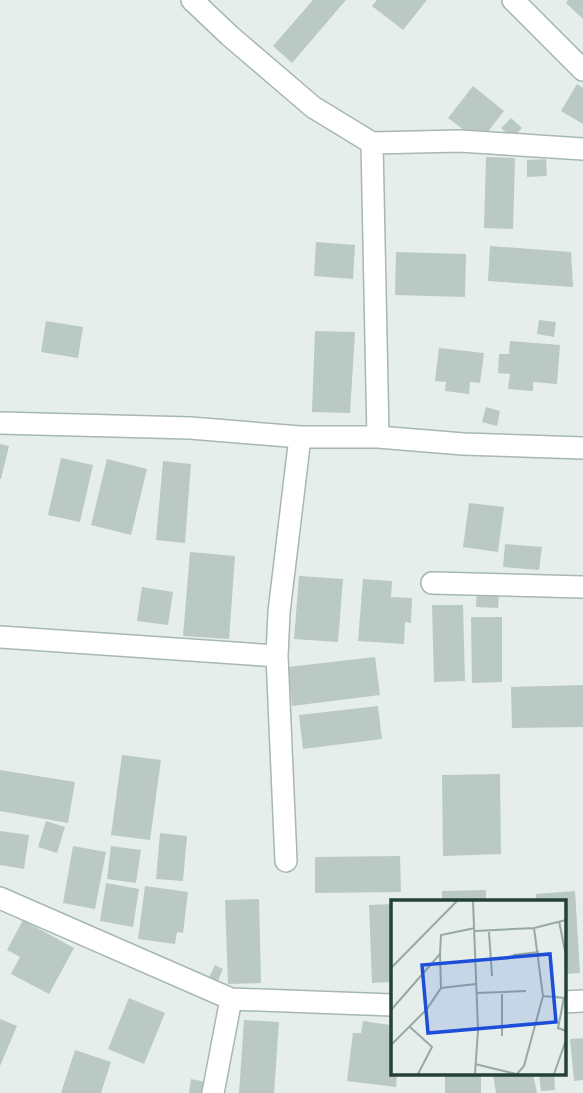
<svg xmlns="http://www.w3.org/2000/svg" width="583" height="1093" font-family="Karla,sans-serif">
<style>
.building{fill:#bac9c3}
.lines{fill:none;stroke-linecap:round;stroke-linejoin:round}
.minor-casing{stroke:#a7b7b1;stroke-width:24}
.minor{stroke:#fff;stroke-width:21}
.inset-road{fill:none;stroke:#98a9a3;stroke-width:2}
.view{fill:#1d4ed8;fill-opacity:0.15;stroke:#1d4ed8;stroke-width:3.5}
.inset-edge{fill:none;stroke:#244138;stroke-width:3.5}
</style>
<rect width="100%" height="100%" fill="#e5eeea"/>
<path class="building" d="M313 0H346L292 63 273 46Z
M377 0H427L403 30 372 6Z
M568 0H583V19L566 3Z
M577 84 583 88V124L561 111Z
M473 86 504 111 480 142 448 118Z
M511 118 522 128 512 138 501 128Z
M486 157 515 158 513 229 484 228Z
M546 159 547 176 527 177V160Z
M316 242 355 245 353 279 314 276Z
M490 246 571 252 573 287 488 281Z
M396 252 466 254 465 297 395 295Z
M539 320 556 322 554 337 537 334Z
M46 321 83 327 78 358 41 352Z
M315 331 355 332 350 413 312 412Z
M510 341 560 345 557 384 533 382V391L508 389 510 374 498 373 499 354H509Z
M439 348 484 353 480 383 470 382 469 394 445 391 446 382 435 381Z
M486 407 500 411 497 426 482 422Z
M0 444 9 446 1 479H0Z
M61 458 93 465 80 522 48 515Z
M107 459 147 469 131 535 91 525Z
M163 461 191 464 185 543 156 540Z
M469 503 504 507 498 552 463 547Z
M505 544 542 547 539 570 503 567Z
M190 552 235 556 229 639 183 636Z
M299 576 343 579 338 642 294 639Z
M363 579 392 581 391 597 412 598 411 623 405 622 404 644 358 641Z
M142 587 173 592 168 625 137 621Z
M477 592 499 594 498 608 476 607Z
M432 605H463L465 681 434 682Z
M471 617H502V682L472 683Z
M375 657 380 695 292 706 288 667Z
M583 685V727L512 728 511 687Z
M378 706 382 739 303 749 299 715Z
M122 755 161 760 150 840 111 835Z
M0 770 75 782 68 823 0 811Z
M500 774 501 854 443 856 442 775Z
M46 821 65 827 57 853 38 847Z
M0 831 29 835 24 869 0 865Z
M160 833 187 836 183 881 156 879Z
M73 846 106 852 95 909 63 903Z
M111 846 141 850 136 883 107 879Z
M400 856 401 892 315 893V857Z
M106 883 139 889 133 927 100 921Z
M145 886 188 892 183 933 177 932 175 944 138 939Z
M486 890V902H442V891Z
M575 891 580 973 564 974V902H536V894Z
M259 899 261 983 228 984 225 900Z
M392 904V982L372 983 369 905Z
M23 920 74 948 49 994 11 974 20 957 7 950Z
M215 965 223 969 217 983 208 980Z
M129 998 165 1013 144 1064 108 1049Z
M0 1019 17 1026 0 1066Z
M244 1020 279 1022 274 1093H239Z
M363 1021 390 1025 389 1033 392 1034V1074H397L396 1087 347 1081 353 1033H361Z
M583 1038V1080L574 1081 570 1039Z
M75 1050 111 1062 101 1093H61Z
M445 1074H481V1093H445Z
M493 1074H533L537 1093H496Z
M539 1074H554L555 1090 541 1091Z
M191 1079 206 1082 203 1093H189Z"/>
<g class="lines">
<defs>
<path id="minor" d="M192 0 230 36 313 107 372 143 378 437
M513 0 583 70
M372 143 460 141 583 149
M0 423 190 428 300 437H378L463 444 583 448
M432 583 583 587
M0 637 277 656
M286 861 277 656 279 612 300 437
M0 898 231 999 392 1005
M564 1002 583 1001
M213 1093 231 999"/>
</defs>
<use href="#minor" class="minor-casing"/>
<use href="#minor" class="minor"/>
</g>
<g transform="translate(391 900)">
<rect width="175" height="175" fill="#e5eeea"/>
<path class="inset-road" d="M82 1 87 130 84 174M168 21 175 56M84 31 143 28 175 20M98 32 101 76M49 54 50 88M122 55 148 52M0 68 66 1M85 93 135 91M111 94V136M152 96 175 98M173 98 167 128 175 131M0 110 49 54 50 35 84 28M19 127 41 147 27 174M0 145 36 109 50 88 85 84M84 164 125 174M126 174 133 166 152 96 143 28M163 174 175 140"/>
<path class="view" d="M159 54 165 122 37 133 31 65Z"/>
<rect width="175" height="175" class="inset-edge"/>
</g>
</svg>
